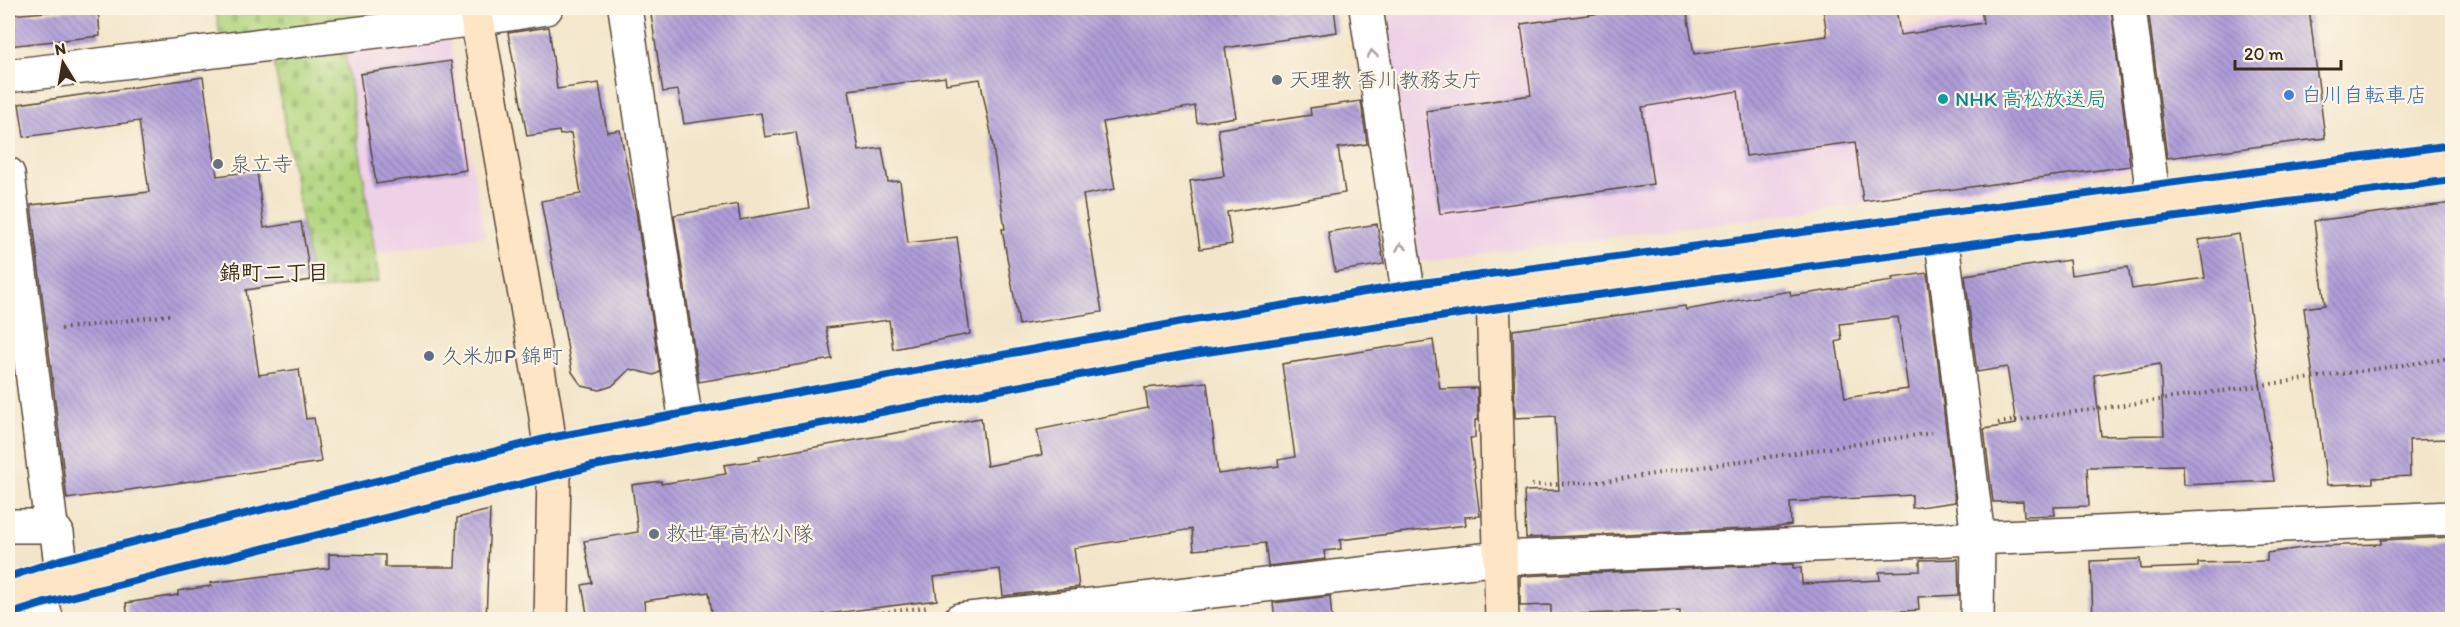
<svg xmlns="http://www.w3.org/2000/svg" width="2460" height="627" font-family="Itim,'Klee One',sans-serif">
<style>
.built{fill:#eed0e7}
.cemetery{fill:url(#cemetery-stones);stroke:#76804e;stroke-width:1.5}
.building{fill:url(#building-back-hatch);fill-rule:evenodd}
.lines{fill:none;stroke-linecap:round;stroke-linejoin:round}
.street-casing{stroke:#574638;stroke-width:36}
.secondary-casing{stroke:#574638;stroke-width:36}
.path{stroke:#574638;stroke-width:4;stroke-dasharray:1.5 4.5;stroke-linecap:butt}
.street{stroke:#fff;stroke-width:33}
.secondary{stroke:#fee5c5;stroke-width:33}
.cycleway-casing{stroke:#fcf5e5;stroke-width:11}
.cycleway{stroke:#0057b8;stroke-width:8}
.oneway{stroke:#a79f9a}
.worship-dot{fill:#6b7280;stroke:#fcf5e5;stroke-width:2}
.shop-dot{fill:#3f7fe0;stroke:#fcf5e5;stroke-width:2}
.culture-dot{fill:#0f9aa8;stroke:#fcf5e5;stroke-width:2}
.service-dot{fill:#5c6f8a;stroke:#fcf5e5;stroke-width:2}
.labels{text-anchor:middle;stroke-width:4.5;stroke-linejoin:round;paint-order:stroke}
.worship-label{font-size:21px;fill:#5b616d;stroke:#fcf5e5;text-anchor:start}
.shop-label{font-size:21px;fill:#366cbe;stroke:#fcf5e5;text-anchor:start}
.culture-label{font-size:21px;fill:#0d838f;stroke:#fcf5e5;text-anchor:start}
.service-label{font-size:21px;fill:#4e5e75;stroke:#fcf5e5;text-anchor:start}
.neighbourhood-label{font-size:22px;font-weight:bold;fill:#3b2a1e;stroke:#fcf5e5}
</style>
<defs>
<pattern id="cemetery-stones" width="16" height="16" patternUnits="userSpaceOnUse" patternTransform="scale(1.5)"><rect width="16" height="16" fill="#b0d57e"/><path d="M2 7V4a2 2 0 0 1 4 0v3zM10 15v-3a2 2 0 0 1 4 0v3z" fill="#98b76c"/></pattern>
<pattern id="building-back-hatch" width="6" height="6" patternUnits="userSpaceOnUse" patternTransform="scale(1.5)"><rect width="6" height="6" fill="#ae9dd8"/><path d="M-1 5l2 2M0 0l6 6M5-1l2 2" fill="none" stroke="#8f80af"/></pattern>
</defs>
<rect width="100%" height="100%" fill="#fcf5e5"/>
<filter id="ink" filterUnits="userSpaceOnUse"><feTurbulence type="fractalNoise" baseFrequency=".0167" numOctaves="2"/><feDisplacementMap in="SourceGraphic" scale="12" xChannelSelector="R" yChannelSelector="G"/><feConvolveMatrix kernelMatrix="1 2 1 2 8 2 1 2 1" color-interpolation-filters="sRGB"/></filter>
<filter id="wash" filterUnits="userSpaceOnUse"><feTurbulence type="fractalNoise" baseFrequency=".008" numOctaves="4" result="noise"/><feDisplacementMap in="SourceGraphic" scale="24" xChannelSelector="R" yChannelSelector="G"/><feGaussianBlur stdDeviation="1.35" result="paint"/><feColorMatrix in="noise" values="0 0 0 0 0 0 0 0 0 0 0 0 0 0 0 0 0 1.4 0 .05"/><feComposite in="paint" operator="in"/></filter>
<g filter="url(#wash)">
<rect width="100%" height="100%" fill="#f3e5c9"/>
<path class="built" d="M1385 8H1651L1659 57 2049 8H2113L2134 169 1420 262Z
M449 34 485 236 374 253 344 46Z"/>
<path class="cemetery" d="M216 8H377L379 18 220 38Z
M344 46 379 281 314 291 273 55Z"/>
<g id="blocks">
<path class="building" d="M98 8 100 36 8 46V15Z
M650 8H1334L1337 32 1225 48 1236 117 1197 123 1195 106 1103 122 1115 189 1083 195 1102 312 1019 325 1002 229H1005L991 133 980 79 946 84 945 77 849 90 859 151 882 148 888 182 900 181 908 243 957 237 970 334 893 349 889 320 826 328 832 359 699 382 674 215 738 204 740 220 809 208 796 132 765 137 761 113 684 124 678 90 663 92Z
M1639 8H1686L1694 54 1827 36 1823 8H1896L1900 35 1983 23 1981 8H2111L2130 166 1863 201 1855 142 1746 156 1738 91 1642 107 1653 184 1440 214 1426 111 1531 95 1521 24Z
M2148 8H2309L2325 138 2167 158Z
M549 27 557 89 599 83 607 132 620 130 636 212 660 372 654 375 630 369 612 386 600 390 582 386 572 372 541 201 581 194 571 133 560 135 559 131 527 136 508 33Z
M451 61 466 170 376 184 360 74Z
M203 77 217 176 257 171 264 228 301 222 311 280 246 290 259 375 299 369 306 419 314 418 321 462 67 499 31 205 149 192 139 121 24 137 19 104Z
M1361 101 1367 144 1338 148 1345 193 1227 212 1232 244 1200 249 1190 181 1224 176 1218 129 1311 115 1310 108Z
M2452 203V439L2409 440 2410 476 2373 478V483L2327 485 2304 308 2325 305 2314 221Z
M1377 224 1384 264 1335 272 1328 232Z
M2239 234 2274 481 2184 485 2183 465 2087 467 2089 506 2054 507 2055 515 2024 516 2023 501 1993 502 1984 429 2016 424 2007 367 1977 372 1965 275 2069 260 2071 275 2128 267 2132 289 2205 278 2199 240ZM2160 364 2164 435 2101 436 2094 375Z
M1927 273 1955 502 1912 508V495L1790 502 1791 525 1771 528 1526 538 1524 491 1559 490 1555 416 1515 418 1513 330 1685 306 1686 310 1790 291 1791 296 1893 281 1892 278ZM1898 317 1908 389 1845 398 1836 342 1842 340 1840 324Z
M1433 340 1440 389 1477 388 1478 420H1475V438H1470L1480 516 1465 517 1466 525 1340 540 1341 549 1324 551 1325 559 1268 566 1265 543 1194 550 1192 529 1074 548 1079 587 1003 596 1000 569 934 577 937 600 779 620H713L709 592 644 601 646 620H588L582 585 592 583 584 541 638 532 632 485 661 481V484L726 474 724 465 760 460 759 457 981 418 987 466 1042 455 1037 430 1148 408 1145 388 1207 382 1218 474 1279 466 1278 460 1295 457 1282 364Z
M490 510 486 620H128L126 603 178 595V591L211 586 210 583 329 568V554L385 555V567H455L457 518Z
M2452 537V620H2093L2091 561 2140 559 2141 569 2198 567V563L2267 561V553L2316 546 2381 544V540Z
M1958 559 1959 595 1918 597 1919 610 1867 613V620H1680V611L1551 615V605L1520 606V576L1793 564V568H1801L1802 584 1880 580 1879 572 1920 571V560Z
M1330 596 1332 620H1275L1273 603Z"/>
</g>
</g>
<g filter="url(#ink)">
<use href="#blocks" fill-opacity="0" stroke="#574638" stroke-width="1.5"/>
<g class="lines">
<defs>
<path id="street" d="M625 8 687 430
M1366 8 1410 305
M2129 8 2154 204
M8 76 477 19 546 8
M8 174 51 526
M1941 233 1978 538 1977 620
M8 526H51L57 533 63 581
M37 589 47 620
M960 620 1500 558 2452 518"/>
<path id="secondary" d="M477 19 545 410 554 476 551 620
M1493 293 1502 620
M8 599 179 548 551 457 1184 339 1493 293 2452 162"/>
</defs>
<use href="#street" class="street-casing"/>
<use href="#secondary" class="secondary-casing"/>
<path class="path" d="M61 329 169 315
M1998 423 2452 358
M1532 485 1600 482 1931 433
M817 620 929 607"/>
<use href="#street" class="street"/>
<use href="#secondary" class="secondary"/>
<defs>
<path id="cycleway" d="M8 577 60 560 549 438 1182 322 1407 285 2452 145
M8 615 42 604 593 466 1187 355 1493 309 2452 180"/>
</defs>
<use href="#cycleway" class="cycleway-casing"/>
<use href="#cycleway" class="cycleway"/>
</g>
<defs><path id="oneway-chevron" d="M-2-3.5L2.5 0L-2 3.5" fill="none" stroke-width="1.6" stroke-linecap="round" stroke-linejoin="round" transform="scale(1.5)"/></defs>
<g class="oneway">
<use href="#oneway-chevron" transform="translate(1372 54) rotate(-98)"/>
<use href="#oneway-chevron" transform="translate(1401 247) rotate(-99)"/>
</g>
</g>
<g class="worship-dot">
<circle cx="1277" cy="80" r="6"/>
<circle cx="218" cy="164" r="6"/>
<circle cx="654" cy="534" r="6"/>
</g>
<circle class="shop-dot" cx="2289" cy="95" r="6"/>
<circle class="culture-dot" cx="1943" cy="99" r="6"/>
<circle class="service-dot" cx="429" cy="356" r="6"/>
<g class="labels">
<g class="worship-label">
<text x="1289" y="87">天理教 香川教務支庁</text>
<text x="230" y="171">泉立寺</text>
<text x="666" y="541">救世軍高松小隊</text>
</g>
<g class="shop-label">
<text x="2301" y="102">白川自転車店</text>
</g>
<g class="culture-label">
<text x="1955" y="106">NHK 高松放送局</text>
</g>
<g class="service-label">
<text x="441" y="363">久米加P 錦町</text>
</g>
<g class="neighbourhood-label">
<text x="274" y="280">錦町二丁目</text>
</g>
</g>
<rect width="2460" height="627" fill="none" stroke="#fcf5e5" stroke-width="30"/>
<g transform="translate(63 63) rotate(349)" stroke="#fcf5e5" stroke-width="4.5" paint-order="stroke">
<path d="M0-4.5L10 22L0 15L-10 22Z" fill="#3b2a1e"/>
<text y="-9" font-size="16" font-weight="bold" text-anchor="middle" fill="#3b2a1e">N</text>
</g>
<path d="M2235 60v9h106v-9" fill="none" stroke="#3b2a1e" stroke-width="3"/>
<text x="2244" y="60" font-size="18" fill="#3b2a1e" stroke="#fcf5e5" stroke-width="4.5" paint-order="stroke">20 m</text>
</svg>
